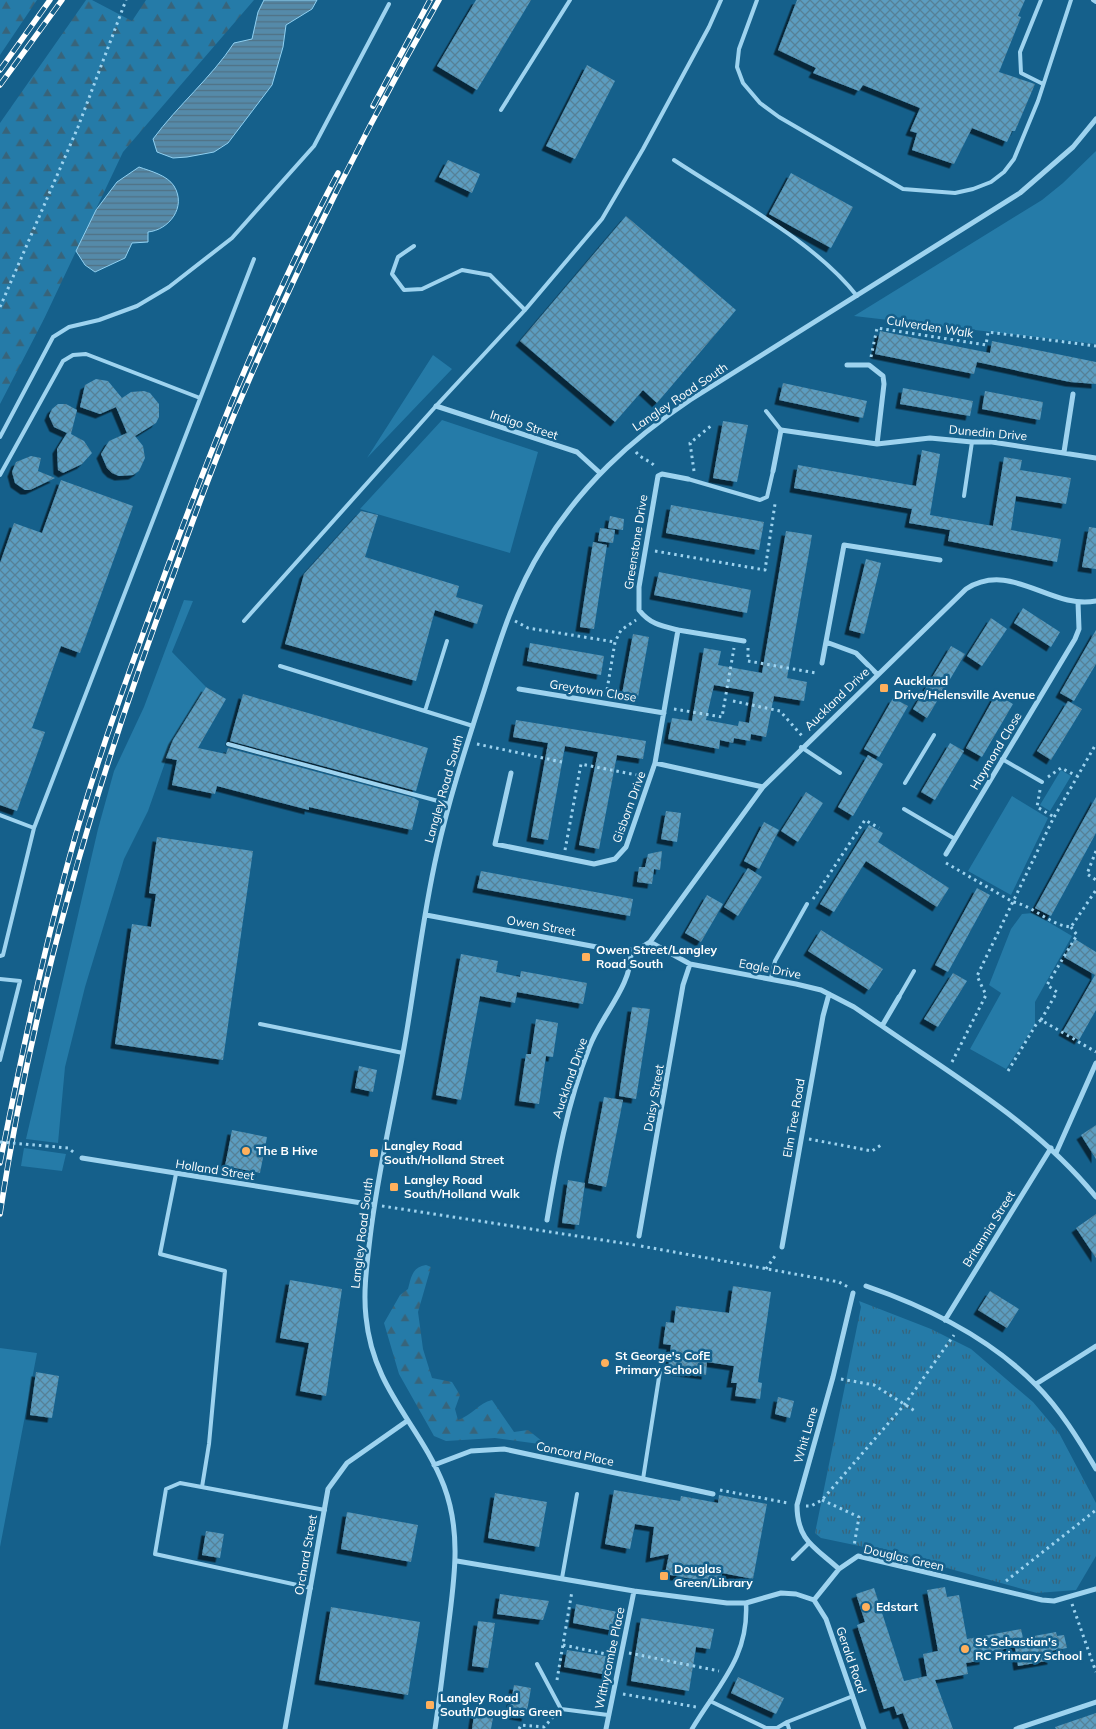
<svg xmlns="http://www.w3.org/2000/svg" width="1096" height="1729" font-family="Mulish,sans-serif">
<style>
.green{fill:#257ba8}
.forest{fill:url(#forest-firs)}
.park{fill:url(#park-tufts)}
.water{fill:url(#water-rules);stroke:#90d1f2}
.building{fill:url(#building-cross-hatch);fill-rule:evenodd;filter:url(#shadow)}
.lines{fill:none;stroke-linecap:round;stroke-linejoin:round}
.path{stroke:#9ed3ef;stroke-width:3;stroke-dasharray:2.5 4;stroke-linecap:butt}
.service{stroke:#9ed3ef;stroke-width:4}
.pedestrian{stroke:#9ed3ef;stroke-width:4.5}
.minor{stroke:#9ed3ef;stroke-width:5}
.rail-casing{stroke:#fff;stroke-width:5.5}
.rail{stroke:#15608b;stroke-width:4;stroke-dasharray:11;stroke-linecap:butt}
.path-bridge{stroke:#9ed3ef;stroke-width:3;stroke-dasharray:2.5 4;stroke-linecap:butt}
.poi-dot{fill:#ffb05c;stroke:#15608b;stroke-width:2}
.labels{text-anchor:middle;stroke-width:5;stroke-linejoin:round;paint-order:stroke}
.street-label{font-size:12px;fill:#fff;stroke:#15608b}
.poi-label{font-size:12px;font-weight:bold;fill:#fff;stroke:#15608b;text-anchor:start}
</style>
<defs>
<pattern id="forest-firs" width="22" height="20" patternUnits="userSpaceOnUse" patternTransform="scale(1.25)"><rect width="22" height="20" fill="#257ba8"/><path d="M5 1l3.5 6h-7zM16 11l3.5 6h-7z" fill="#38647a"/></pattern>
<pattern id="park-tufts" width="24" height="20" patternUnits="userSpaceOnUse" patternTransform="scale(1.25)"><rect width="24" height="20" fill="#257ba8"/><path d="M3 7l-1-3M5 7V3M7 7l1-3M15 17l-1-3M17 17v-4M19 17l1-3" fill="none" stroke="#38647a"/></pattern>
<pattern id="water-rules" width="6" height="5" patternUnits="userSpaceOnUse" patternTransform="scale(1.25)"><rect width="6" height="5" fill="#558aa9"/><path d="M0 2.5h6" fill="none" stroke="#517184"/></pattern>
<pattern id="building-cross-hatch" width="8" height="8" patternUnits="userSpaceOnUse" patternTransform="scale(1.25)"><rect width="8" height="8" fill="#5c9dc0"/><path d="M0 0l8 8M0 8l8-8" fill="none" stroke="#568197"/></pattern>
<filter id="shadow"><feDropShadow dx="-4.5" dy="4.5" stdDeviation="0" flood-color="#0009"/></filter>
</defs>
<rect width="100%" height="100%" fill="#15608b"/>
<path class="green" d="M1096 151V344L854 316 1042 200 1063 183Z
M433 355 452 369 367 458Z
M442 420 538 452 510 553 360 509Z
M184 600 193 601 172 652 206 687 173 740 148 811 124 859 85 987 65 1067 58 1143 26 1139 98 829 114 771 144 707Z
M1061 770 1071 776 1050 811 1040 805Z
M1012 796 1048 818 1011 895 968 871Z
M1033 913 1072 936 1035 1002V1025L1006 1069 970 1049 1001 993 989 985 1011 929 1022 914Z
M24 1148 66 1154 62 1171 21 1166Z
M0 1348 37 1353 0 1547Z"/>
<path class="forest" d="M0 0H37L0 55Z
M86 0H92L132 21 146 0H254L123 152 44 319 0 404V123Z
M426 1265 431 1267 418 1312 423 1349 432 1378 452 1382 460 1395 455 1409 458 1420C471 1416 479 1403 492 1400L514 1432 528 1430 547 1445 495 1438 446 1441 434 1436 399 1374 384 1323 400 1295 408 1289C411 1278 412 1267 426 1265Z"/>
<path class="park" d="M859 1301 931 1329 971 1349 1033 1402 1059 1433 1096 1503V1556L1076 1590 1037 1593 893 1553 821 1538 815 1533 861 1307Z"/>
<path class="water" d="M264 0H317L312 9 286 25 283 47 272 85 228 143 214 152 187 157 173 158 157 152 153 139C178 105 211 78 234 43L252 39 258 12Z
M139 167C150 171 167 175 174 186 187 207 169 230 148 232V242L132 243 125 258 95 272 85 265 76 251 96 210 117 182Z"/>
<path class="building" d="M476 0H531L477 90 437 66Z
M797 0H1025L1018 16 1021 17 999 72 1035 84 1015 131H1012L1007 142 972 128 954 164 912 150 917 133 910 131 920 108 863 85 859 91 813 73 816 68 778 50Z
M587 65 615 81 575 159 546 146Z
M448 160 480 174 472 193 439 177Z
M791 173 853 207 831 248 769 214Z
M626 216 736 310 657 403 643 390 615 422 520 341Z
M880 331 990 353 992 341 1096 362V384L1070 382 977 362 974 374 875 354Z
M96 379 108 381 122 398 131 392 144 391 150 393 159 404V417L156 423 135 436 143 446 145 458 139 471 133 475 119 476 112 473 107 468 101 454 109 441 127 433 116 407 100 414 80 407 85 385Z
M783 383 867 401 863 418 779 400Z
M903 388 973 401 970 416 900 404Z
M985 391 1043 402 1040 420 982 409Z
M58 404H66L77 410 71 434 84 441 92 453 82 464 63 473 58 470 57 449 67 433 54 427 49 416 52 409Z
M723 421 748 425 737 482 713 478Z
M922 450 940 454 930 515 993 526 1004 457 1022 460 1020 470 1071 478 1066 504 1016 496 1011 530 1061 539 1057 562 948 541 950 530 909 523 912 509 794 488 798 465 916 486Z
M31 456 41 458 38 471 55 478 30 490H25L15 483 12 472 16 462Z
M61 480 133 506 80 653 61 646 32 728 45 732 17 811 0 805V563L14 523 42 533Z
M671 505 764 522 759 550 666 533Z
M361 511 378 515 365 557 459 586 456 597 483 605 477 624 435 610 416 681 285 644 304 574Z
M610 516 624 519 623 530 608 528Z
M1089 527 1096 528V569L1082 567Z
M600 528 615 530 613 543 598 541Z
M786 531 812 535 787 678 807 682 804 701 774 696 766 737 751 734 750 741 734 738 733 743 720 740 719 749 668 739 672 718 692 721 704 648 721 651 718 665 762 673ZM714 685 754 692 749 723 739 721 738 726 706 720Z
M593 542 607 545 594 629 580 627Z
M866 559 881 563 864 634 849 630Z
M659 572 751 590 747 613 654 595Z
M1023 608 1060 632 1051 647 1014 623Z
M991 618 1007 629 982 666 967 656Z
M1096 630V664L1074 701 1060 693Z
M633 634 649 637 638 697 622 694Z
M530 643 604 656 601 675 527 661Z
M951 646 965 654 927 718 913 709Z
M206 687 226 699 198 748 226 754 228 748 414 798 419 801 412 830 309 807V810L217 786 215 794 172 785 177 760 166 758 173 740Z
M243 694 428 748 416 791 230 741Z
M996 694 1013 704 982 757 966 748Z
M893 698 908 706 879 757 864 749Z
M1068 701 1082 709 1051 760 1037 751Z
M516 720 646 741 643 759 617 755 599 849 579 845 598 752 565 746 548 840 531 837 548 743 513 737Z
M950 743 964 751 935 800 921 792Z
M868 755 883 764 853 816 838 807Z
M806 792 823 803 798 842 781 831Z
M1096 797V833L1051 916 1035 908Z
M666 811 681 813 677 842 661 839Z
M764 822 779 830 759 869 744 861Z
M869 825 883 833 878 842 949 888 937 907 866 861 834 912 820 904Z
M157 837 253 851 223 1060 115 1044 132 924 151 927 156 894 149 893Z
M662 851 660 870 654 869 652 884 637 882 639 867H645L648 854Z
M748 868 762 877 738 916 724 907Z
M481 871 633 899 630 916 477 888Z
M977 888 990 895 948 972 935 965Z
M707 895 723 904 701 942 685 933Z
M821 930 883 969 869 990 808 951Z
M1075 939 1096 952V1010L1079 1040 1063 1031 1095 975 1064 957Z
M461 954 498 961 496 972 520 977 521 971 587 983 583 1004 517 992 515 1003 480 996 461 1100 436 1095Z
M953 973 967 981 938 1027 924 1019Z
M632 1007 650 1009 636 1099 619 1096Z
M536 1019 558 1023 553 1057 546 1056 539 1104 519 1101 526 1054H531Z
M359 1066 377 1070 373 1092 355 1088Z
M604 1097 623 1100 606 1187 588 1183Z
M1096 1125V1159L1081 1135Z
M232 1130 267 1137 260 1173 225 1166Z
M568 1180 585 1183 579 1225 562 1223Z
M1096 1214V1258L1076 1228Z
M290 1280 342 1289 326 1396 300 1391 309 1343 280 1338Z
M733 1286 771 1292 758 1382 762 1383 760 1399 735 1396 737 1383H731L734 1366 707 1362 706 1375 668 1370 671 1345 663 1344 666 1322 674 1323 676 1306 729 1313Z
M990 1291 1019 1309 1007 1328 978 1310Z
M36 1372 59 1376 52 1418 30 1415Z
M778 1397 794 1401 790 1418 775 1414Z
M614 1490 680 1501 681 1496 718 1503 719 1495 767 1504 753 1579 722 1573 720 1584 665 1574 669 1554 650 1558 654 1527 635 1524 630 1549 605 1544Z
M495 1493 547 1502 539 1547 488 1538Z
M347 1512 418 1525 411 1562 341 1549Z
M206 1531 224 1534 220 1558 202 1555Z
M945 1587 947 1597 959 1595 967 1639 1021 1629 1023 1638 1056 1632 1057 1636 1064 1635 1067 1648 1050 1651 1052 1660 1018 1666 1015 1647 983 1653 984 1660 966 1663 968 1674 935 1680 953 1729H909L903 1713 897 1715 894 1706 884 1709 857 1625 865 1622 856 1594 874 1588 904 1681 927 1676 923 1654 938 1651 927 1590Z
M500 1594 549 1601 543 1620 497 1614Z
M576 1604 618 1612 615 1631 573 1623Z
M331 1607 420 1622 408 1695 319 1680Z
M641 1618 714 1629 710 1649 696 1647 689 1691 631 1681Z
M478 1621 495 1623 488 1668 472 1666Z
M567 1650 611 1657 608 1675 564 1667Z
M738 1677 784 1698 776 1714 731 1693Z
M514 1685 531 1688 526 1717 509 1714Z
M475 1709 494 1712 491 1729H472Z
M1096 1713V1729H1056L1055 1727Z"/>
<g class="lines">
<path class="path" d="M0 307 78 127 126 0
M871 357 877 328 986 345 988 332 1096 346
M636 452C642 460 651 460 656 468
M694 471 690 443 712 425
M655 551 765 570 775 504
M515 621 528 628 615 642
M748 648V661L816 673 817 671
M606 696 615 642 621 630 636 620
M733 701 780 711 803 737
M674 709 722 717 734 648
M477 744 562 762
M1048 777 1061 768 1077 776
M1040 790 1037 807 1054 817
M565 850 581 764 642 776
M1096 851 1087 874 1096 880
M946 863 1013 902C1034 906 1049 925 1071 927L1096 890
M813 899 865 820 879 828
M1041 1020 1057 992 1047 985 1077 935 1071 927
M952 1062 986 995 977 976 1053 819 1096 744
M1008 1071 1037 1023 1041 1020 1096 1052
M809 1139 872 1151 881 1145
M46 1146 68 1148 76 1154
M382 1206 635 1245
M641 1246 839 1282 848 1287
M766 1269 777 1253
M841 1379 874 1385 915 1411
M720 1490 788 1503
M822 1500 859 1517 854 1546
M806 1506H811L822 1500 905 1404 954 1335
M1006 1581 1096 1510
M1072 1604 1096 1672
M563 1645 611 1655
M629 1653 719 1671
M557 1680 572 1591
M623 1694 696 1707
M519 1729 521 1725 544 1727 556 1714"/>
<path class="service" d="M757 0 739 49 737 67 743 83 760 103 779 117 903 189 955 193 973 189 991 182 1004 172 1014 159 1038 101 1071 0
M1041 0 1020 52 1021 73 1043 84
M1093 0 1096 2
M501 110 570 0
M674 160C734 200 813 240 857 296
M414 246 398 257 392 274 404 290 422 289 462 270 490 275 525 310
M766 411 781 430
M0 437 53 337 69 327 99 320 137 306 169 287 232 238 314 146 389 4
M0 475 63 361 73 355 86 354 200 398
M688 479 760 500 767 497 773 471
M964 496 972 442
M244 621 436 406 525 310 602 219 643 149 709 27 721 0
M280 666 473 726
M425 711 447 641
M228 744 449 804
M801 747 840 773
M1002 759 1042 782
M905 783 934 735
M904 809 955 839
M0 815 34 828 254 259
M0 956 3 955 34 828
M771 978 775 961 807 904
M0 979 20 981 0 1060
M899 997 914 971
M260 1024 403 1053
M176 1174 160 1254 225 1271 209 1444 202 1487
M643 1479 660 1371
M793 1559 809 1543
M562 1578 577 1494
M311 1588 155 1554 166 1489 180 1483 325 1510
M537 1664 561 1709 608 1715
M710 1701 766 1728H777L787 1722 853 1696
M787 1722 789 1729"/>
<path class="pedestrian" d="M692 1729C718 1685 749 1658 746 1603"/>
<path class="minor" d="M847 365H869L883 376 884 384 877 444
M436 406 577 452 600 473
M1064 452 1073 394
M773 471 781 430 877 444 930 438 972 442H992L1096 458
M678 630 744 641
M826 642 856 653 877 674
M822 663 844 545 940 560
M519 689 664 713
M655 763 678 630C661 626 650 624 639 610V587L658 476 662 474 688 479
M511 773 495 844 594 864 615 859 626 847 655 763 763 787
M946 854 1075 639 1079 629 1078 602
M426 915 618 951C631 951 639 950 650 942L763 787 966 589C1011 560 1051 610 1096 601
M650 942 690 964 796 984 821 990 854 1007 882 1026 899 997
M882 1026C957 1078 1038 1125 1096 1197
M1056 1153 1096 1063
M82 1158 374 1205
M547 1220C557 1161 567 1104 589 1048 601 1015 632 987 631 951
M639 1236 683 985 690 964
M782 1247 823 1016 829 994
M866 1286C927 1307 990 1338 1036 1385 1060 1409 1079 1440 1096 1469
M945 1320 1051 1148
M1036 1384 1096 1346
M434 1465 471 1451 504 1449 713 1494
M457 1561 634 1591 727 1603H746L781 1593 796 1594 814 1600
M839 1569C815 1547 797 1541 797 1505L833 1377 853 1293
M814 1600 839 1569 858 1556 1042 1600 1054 1601 1096 1589
M814 1600 826 1619 864 1729
M285 1729 328 1489 347 1463 407 1421
M435 1729C440 1696 444 1662 448 1629 454 1580 462 1534 444 1486 420 1424 373 1390 366 1317 363 1291 367 1264 370 1238 377 1176 392 1115 403 1053 415 987 422 919 437 853 449 799 466 747 483 694 499 643 514 593 543 547 582 485 629 441 690 400L1020 193 1073 147 1096 119
M606 1729 634 1591
M1016 1729 1096 1702"/>
<defs>
<path id="rail" d="M0 70 50 0
M0 85 62 0
M373 106 430 0
M0 1163C22 1053 45 942 76 834 103 741 137 650 170 560 219 428 272 297 338 173
M0 1214C33 994 96 781 174 573 193 520 212 467 234 415 294 273 362 134 439 0"/>
</defs>
<use href="#rail" class="rail-casing"/>
<use href="#rail" class="rail"/>
<path class="path-bridge" d="M0 1142 46 1146"/>
</g>
<g class="poi-dot">
<rect x="879" y="683" width="10" height="10" rx="2.5"/>
<rect x="581" y="952" width="10" height="10" rx="2.5"/>
<circle cx="246" cy="1151" r="5"/>
<rect x="369" y="1148" width="10" height="10" rx="2.5"/>
<rect x="389" y="1182" width="10" height="10" rx="2.5"/>
<circle cx="605" cy="1363" r="5"/>
<rect x="659" y="1571" width="10" height="10" rx="2.5"/>
<circle cx="866" cy="1607" r="5"/>
<circle cx="965" cy="1649" r="5"/>
<rect x="425" y="1700" width="10" height="10" rx="2.5"/>
</g>
<g class="labels">
<g class="street-label">
<text transform="translate(930 327) rotate(9)" y="4">Culverden Walk</text>
<text transform="translate(680 397) rotate(-34)" y="4">Langley Road South</text>
<text transform="translate(524 425) rotate(18)" y="4">Indigo Street</text>
<text transform="translate(988 433) rotate(5)" y="4">Dunedin Drive</text>
<text transform="translate(636 542) rotate(-81)" y="4">Greenstone Drive</text>
<text transform="translate(593 691) rotate(9)" y="4">Greytown Close</text>
<text transform="translate(837 699) rotate(-44)" y="4">Auckland Drive</text>
<text transform="translate(996 751) rotate(-59)" y="4">Haymond Close</text>
<text transform="translate(444 789) rotate(-74)" y="4">Langley Road South</text>
<text transform="translate(629 807) rotate(-70)" y="4">Gisborn Drive</text>
<text transform="translate(541 926) rotate(10)" y="4">Owen Street</text>
<text transform="translate(770 969) rotate(11)" y="4">Eagle Drive</text>
<text transform="translate(570 1078) rotate(-71)" y="4">Auckland Drive</text>
<text transform="translate(654 1098) rotate(-80)" y="4">Daisy Street</text>
<text transform="translate(794 1118) rotate(-80)" y="4">Elm Tree Road</text>
<text transform="translate(215 1170) rotate(9)" y="4">Holland Street</text>
<text transform="translate(989 1229) rotate(-58)" y="4">Britannia Street</text>
<text transform="translate(362 1233) rotate(-83)" y="4">Langley Road South</text>
<text transform="translate(806 1435) rotate(-74)" y="4">Whit Lane</text>
<text transform="translate(575 1454) rotate(12)" y="4">Concord Place</text>
<text transform="translate(306 1555) rotate(-80)" y="4">Orchard Street</text>
<text transform="translate(904 1558) rotate(13)" y="4">Douglas Green</text>
<text transform="translate(610 1658) rotate(-78)" y="4">Withycombe Place</text>
<text transform="translate(851 1660) rotate(71)" y="4">Gerald Road</text>
</g>
<g class="poi-label">
<text x="894" y="685">Auckland<tspan x="894" dy="14">Drive/Helensville Avenue</tspan></text>
<text x="596" y="954">Owen Street/Langley<tspan x="596" dy="14">Road South</tspan></text>
<text x="384" y="1150">Langley Road<tspan x="384" dy="14">South/Holland Street</tspan></text>
<text x="256" y="1155">The B Hive</text>
<text x="404" y="1184">Langley Road<tspan x="404" dy="14">South/Holland Walk</tspan></text>
<text x="615" y="1360">St George's CofE<tspan x="615" dy="14">Primary School</tspan></text>
<text x="674" y="1573">Douglas<tspan x="674" dy="14">Green/Library</tspan></text>
<text x="876" y="1611">Edstart</text>
<text x="975" y="1646">St Sebastian's<tspan x="975" dy="14">RC Primary School</tspan></text>
<text x="440" y="1702">Langley Road<tspan x="440" dy="14">South/Douglas Green</tspan></text>
</g>
</g>
</svg>
